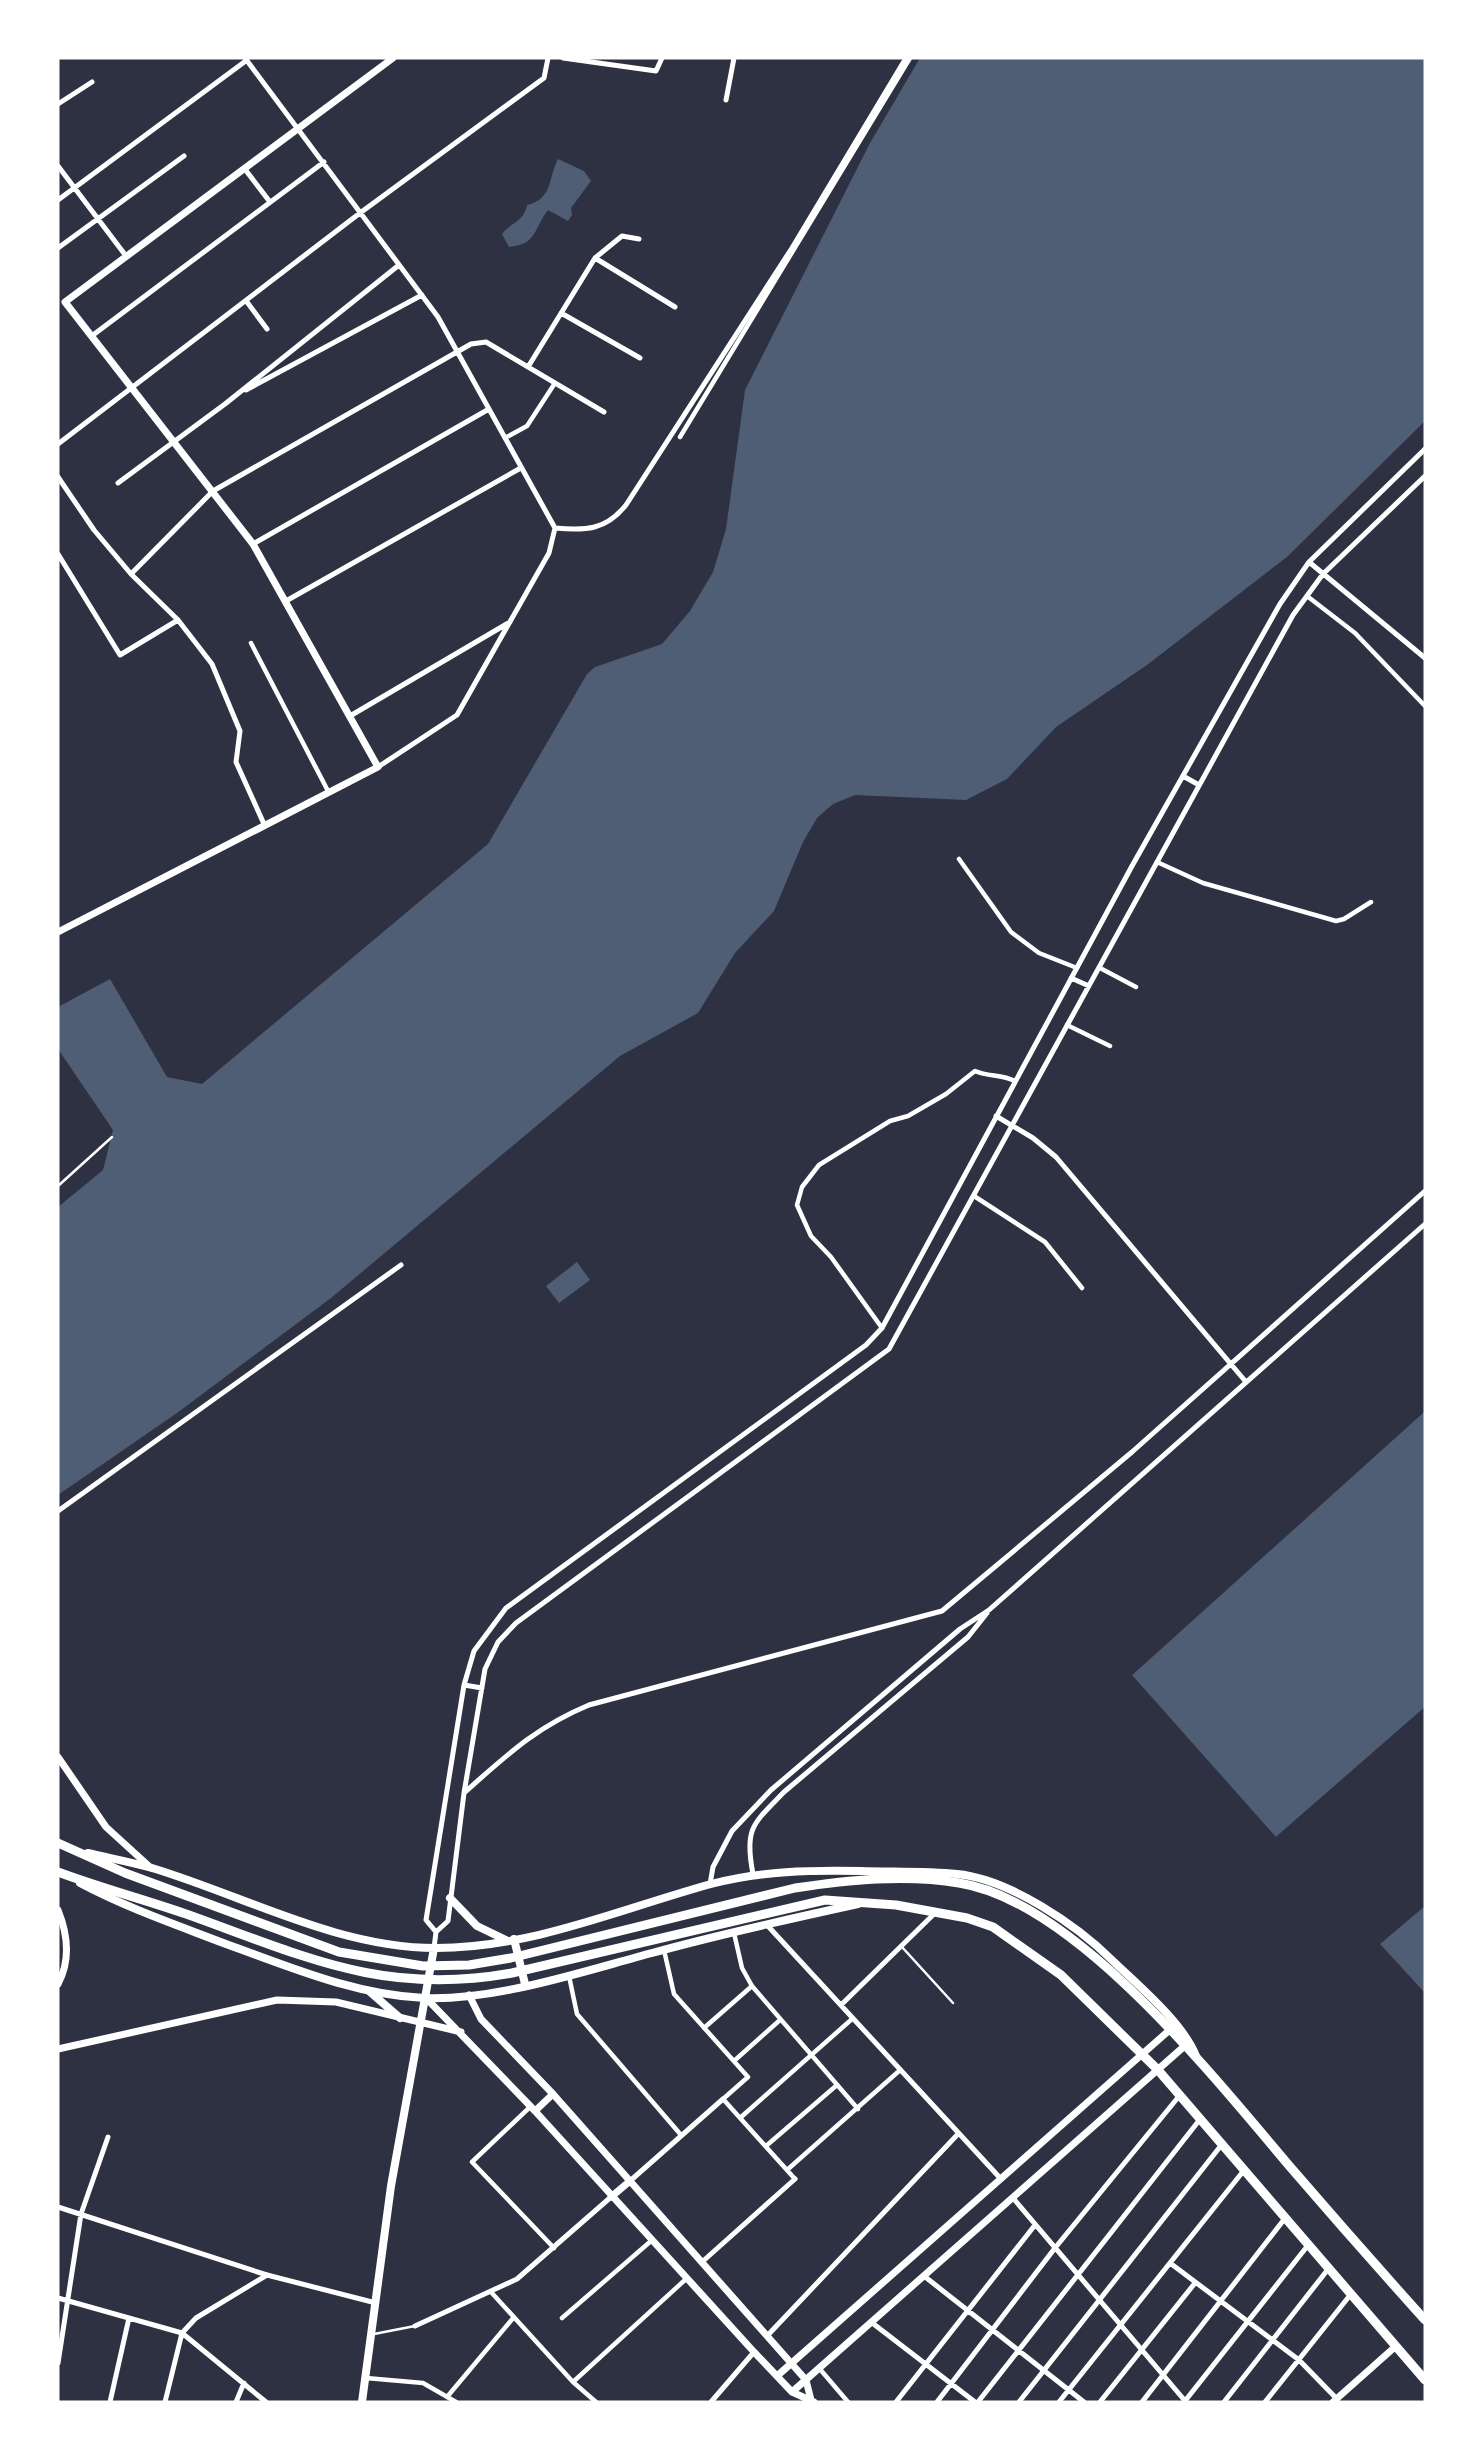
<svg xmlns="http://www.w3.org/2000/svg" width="1483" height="2460" font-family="'Asap Condensed',sans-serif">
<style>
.water{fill:#4f5d75}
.pier{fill:#2d3142}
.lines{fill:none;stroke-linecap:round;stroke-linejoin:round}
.service{stroke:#fff;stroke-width:2.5}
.pedestrian{stroke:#fff;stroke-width:4.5}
.minor{stroke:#fff;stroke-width:5}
.tertiary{stroke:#fff;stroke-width:7}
.secondary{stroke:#fff;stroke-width:8}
.trunk{stroke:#fff;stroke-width:9}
</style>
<rect width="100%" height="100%" fill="#2d3142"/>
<path class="water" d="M920 58H1425V421L1287 557 1147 665 1056 727 1007 779 966 800 855 795 833 804 817 818 803 842 774 911 735 953 698 1013 620 1056 331 1298 177 1413 58 1495V1207L103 1170 113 1130 58 1049V1007L110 979 167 1077 202 1084 488 844 587 674 595 667 662 644 690 611 713 572 726 529 745 390 870 143Z
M558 159 584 171 591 181 571 208 572 215 568 221 548 210C533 229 538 244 509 247L502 234C511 222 524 222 527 205 553 199 548 178 558 159Z
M577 1262 590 1280 559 1303 546 1286Z
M1425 1411V1707L1276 1837 1132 1675Z
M1425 1906V1993L1380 1944Z"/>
<path class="pier" d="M1425 1408V1411L1132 1675 1129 1673Z
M1425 1707V1712L1278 1839 1276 1837Z"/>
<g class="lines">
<path class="service" d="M58 1186 112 1137
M902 1947 953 2003
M374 2334 415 2326"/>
<path class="pedestrian" d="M680 437 910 58
M505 438 527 426 555 383
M1307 596 1355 633 1425 706
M251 643 328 791
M959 859 1011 932 1039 953 1077 968
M1157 862 1203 883 1336 921 1344 919 1371 902
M1100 968 1136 987
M1067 1025 1110 1046
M974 1196 1045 1242 1082 1288
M882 1328 831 1257 811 1236 797 1205 802 1187 819 1165 890 1121 908 1116 946 1094 975 1071C989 1077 1001 1074 1015 1081
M734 1933 742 1968 752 1986 858 2109
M664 1950 674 1994 748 2077 723 2099 795 2179
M569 1976 577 2014 681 2135
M704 2028 752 1986
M734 2061 780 2020
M530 2107 472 2162 554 2248
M740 2118 852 2019
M766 2146 837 2085
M787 2170 899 2071
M491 2292 573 2382 596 2402
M562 2318 651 2241
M819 2368 848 2402
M366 2378 423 2383 456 2402
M573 2382 686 2279
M447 2397 514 2317"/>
<path class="minor" d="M245 58 438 317 555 528
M563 58 656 71 662 58
M726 100 734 58
M58 104 92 82
M58 166 126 256
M244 168 270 202
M58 200 247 60
M58 248 184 156
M595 258 675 307
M247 302 267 329
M561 313 640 358
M93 335 324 162
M528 367 595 258 622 236 639 239
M246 390 422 295
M58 444 360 213 544 78 548 58
M58 477 94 530 131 574 178 620 212 664 240 731 236 762 264 824
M118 483 225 404 399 265
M555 528C586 531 606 530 626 505L792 248 906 58
M253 544 489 409
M58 554 120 655 178 620
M1309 562 1425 658
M131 574 213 491 471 344 486 342 604 412
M286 601 519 469
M350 716 510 622
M378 767 457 715 549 553 555 528
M1183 776 1199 785
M1071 978 1089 986
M996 1116 1033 1138 1056 1157 1246 1382
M58 1511 401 1265
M464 1685 482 1688
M465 1792C507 1755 536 1727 589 1705L942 1611 1132 1452 1425 1191
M753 1874C744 1828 753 1824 784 1792L968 1637 987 1613
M710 1884 713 1867 732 1831 771 1790 960 1629 989 1610 1425 1224
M767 1925 1001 2179
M436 1932 426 1920 464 1685 474 1651 506 1608 866 1345 882 1328 1132 866 1280 604 1309 562 1425 449
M434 1948 436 1932 448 1921 464 1793 485 1669 498 1642 516 1623 889 1349 1293 615 1323 574 1425 476
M841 2005 936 1912
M630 2181 723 2099
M1013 2198 1186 2402
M58 2207 267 2275 376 2303
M702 2262 795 2179
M1170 2263 1299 2360 1337 2399
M924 2276 1084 2402
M58 2298 182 2333 266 2402
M871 2322 975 2402
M415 2326 517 2279 611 2197
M767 2336 958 2134
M58 2363 81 2214 108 2137
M1185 2401 1309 2244
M110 2402 129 2318
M165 2402 182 2333 196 2318 267 2275
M236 2402 244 2383
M711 2402 754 2352
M896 2402 1035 2225
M937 2402 1055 2248 1180 2095
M978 2402 1201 2118
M1019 2402 1223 2143
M1059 2402 1245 2169
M1100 2402 1195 2283
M1142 2402 1286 2217
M1224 2402 1329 2268
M1265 2402 1351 2294"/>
<path class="tertiary" d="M58 932 378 767 253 544 65 302 393 58
M58 1757 106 1827 151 1868
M58 1910C68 1935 71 1960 58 1984
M469 1995 481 2019 553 2094 806 2380 811 2400
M426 1998 535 2111 754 2352 792 2392 814 2402
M58 2049 277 2000 336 2002 461 2032
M535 2111 553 2094
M611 2197 630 2181
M777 2376 1173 2027
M792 2392 1188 2043
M1333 2402 1396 2346"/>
<path class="secondary" d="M88 1853C109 1858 131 1862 152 1868 245 1896 337 1948 436 1948 532 1948 620 1909 711 1884 762 1871 809 1870 861 1871 893 1872 926 1871 957 1874 1009 1879 1077 1925 1113 1961 1139 1986 1183 2023 1196 2056
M80 1883C127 1908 177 1925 226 1944 290 1967 355 1995 424 1998 495 2001 584 1971 652 1953 720 1934 789 1919 858 1904
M450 1898 477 1926 506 1940
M514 1939 525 1984
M369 1991 400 2018
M362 2402 391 2186 434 1948"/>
<path class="trunk" d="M58 1843 125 1873 339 1952 423 1966 469 1965 511 1958 795 1888C848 1880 905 1874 959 1883 1076 1901 1217 2081 1292 2169 1336 2220 1380 2270 1425 2320
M58 1872C101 1888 146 1900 189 1915 306 1957 384 1996 512 1973L825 1900 896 1905 967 1918 993 1927 1061 1975 1158 2070 1425 2380"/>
</g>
<rect width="1483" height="2460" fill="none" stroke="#ffffff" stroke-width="119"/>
</svg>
